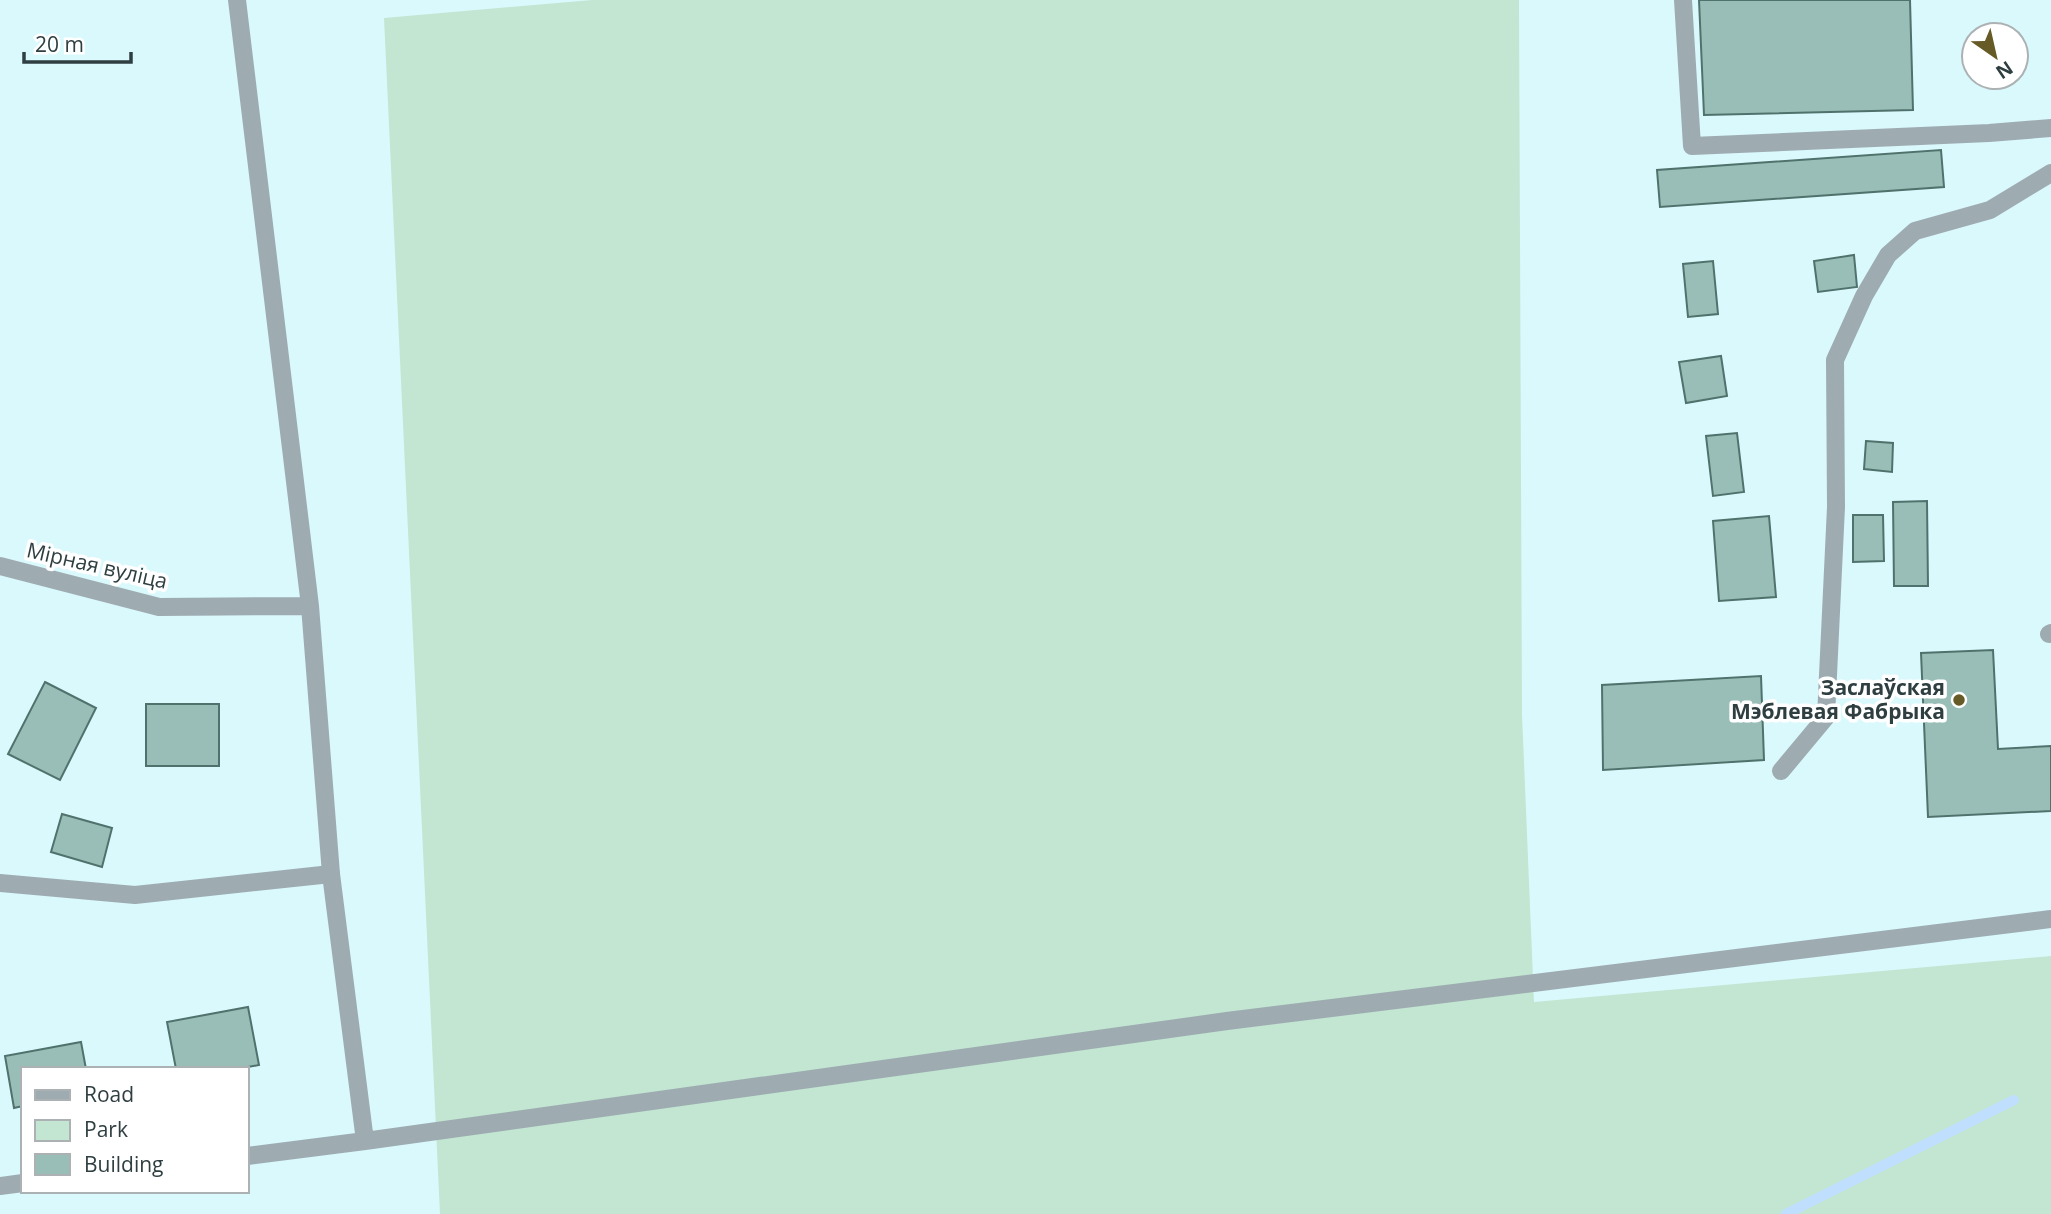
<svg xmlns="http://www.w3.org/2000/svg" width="2051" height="1214" font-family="'Open Sans',sans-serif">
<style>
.green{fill:#c2e6d2}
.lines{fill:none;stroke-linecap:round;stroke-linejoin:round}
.stream{stroke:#c0dffe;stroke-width:10}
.building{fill:#99beb7;stroke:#50726c;stroke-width:2}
.lane{stroke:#9eacb2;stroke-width:18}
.street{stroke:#9eacb2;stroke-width:18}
.poi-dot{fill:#665a27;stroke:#fff;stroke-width:2.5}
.labels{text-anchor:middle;stroke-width:7;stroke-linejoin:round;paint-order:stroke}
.street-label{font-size:21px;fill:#2f3f41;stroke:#fff}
.poi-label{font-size:21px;font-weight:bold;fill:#2f3f41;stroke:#fff;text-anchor:end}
</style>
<rect width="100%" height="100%" fill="#daf9fd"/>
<path class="green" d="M592 0H1519L1522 714 1534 1002 2051 956V1214H440L384 18Z"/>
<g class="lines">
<path class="stream" d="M1786 1214 2014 1100"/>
</g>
<path class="building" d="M1699 0H1910L1913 110 1704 115Z
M1941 150 1944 187 1660 207 1657 170Z
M1854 255 1857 287 1818 292 1814 261Z
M1713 261 1718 314 1688 317 1683 264Z
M1721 356 1727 396 1686 403 1679 362Z
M1737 433 1744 492 1713 496 1706 436Z
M1866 441 1893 443 1892 472 1864 469Z
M1927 501 1928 586H1894L1893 502Z
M1853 515H1883L1884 561 1853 562Z
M1769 516 1776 597 1719 601 1713 521Z
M1993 650 1998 749 2051 746V811L1928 817 1921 653Z
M1761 676 1764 760 1603 770 1602 685Z
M45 682 96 708 60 780 8 754Z
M146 704H219V766H146Z
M62 814 112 828 102 867 51 852Z
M248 1007 259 1065 237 1069H176L167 1022Z
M81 1042 86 1069H23V1106L14 1108 5 1056Z"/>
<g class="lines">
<path class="lane" d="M1683 0 1692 146 1989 133 2051 128
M2049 634 2051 633
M1781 771 1826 717 1836 507 1835 360 1864 296 1888 255 1915 231 1990 210 2051 173
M0 883 135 895 331 874"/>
<path class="street" d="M237 0 310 606 331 874 365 1141
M0 566 159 607 310 606
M247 1156 365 1141 1227 1021 2051 919
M0 1186 23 1183"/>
</g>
<circle class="poi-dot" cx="1959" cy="700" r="7"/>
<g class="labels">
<g class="street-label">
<text transform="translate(97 566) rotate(13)" y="7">Мірная вуліца</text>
</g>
<g class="poi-label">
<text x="1945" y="695">Заслаўская<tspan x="1945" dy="24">Мэблевая Фабрыка</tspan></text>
</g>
</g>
<rect x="21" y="1067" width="228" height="126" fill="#ffffff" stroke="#acb2b3" stroke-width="2"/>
<rect x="35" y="1090" width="35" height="10" fill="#9eacb2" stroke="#acb2b3" stroke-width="2"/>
<text x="84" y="1102" font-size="21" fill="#2f3f41">Road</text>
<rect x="35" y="1120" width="35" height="21" fill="#c2e6d2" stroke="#acb2b3" stroke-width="2"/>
<text x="84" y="1137" font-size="21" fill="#2f3f41">Park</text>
<rect x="35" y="1154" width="35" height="21" fill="#99beb7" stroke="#acb2b3" stroke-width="2"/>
<text x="84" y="1172" font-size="21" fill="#2f3f41">Building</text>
<g transform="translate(1995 56) rotate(146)"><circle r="33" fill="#ffffff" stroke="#acb2b3" stroke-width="2"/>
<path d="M0-5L12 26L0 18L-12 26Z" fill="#665a27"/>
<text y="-10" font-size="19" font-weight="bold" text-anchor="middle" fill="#2f3f41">N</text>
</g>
<path d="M24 52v10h107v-10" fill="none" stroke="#2f3f41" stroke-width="3.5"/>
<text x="35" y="52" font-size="21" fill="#2f3f41" stroke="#ffffff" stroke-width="5" paint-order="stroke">20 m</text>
</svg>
